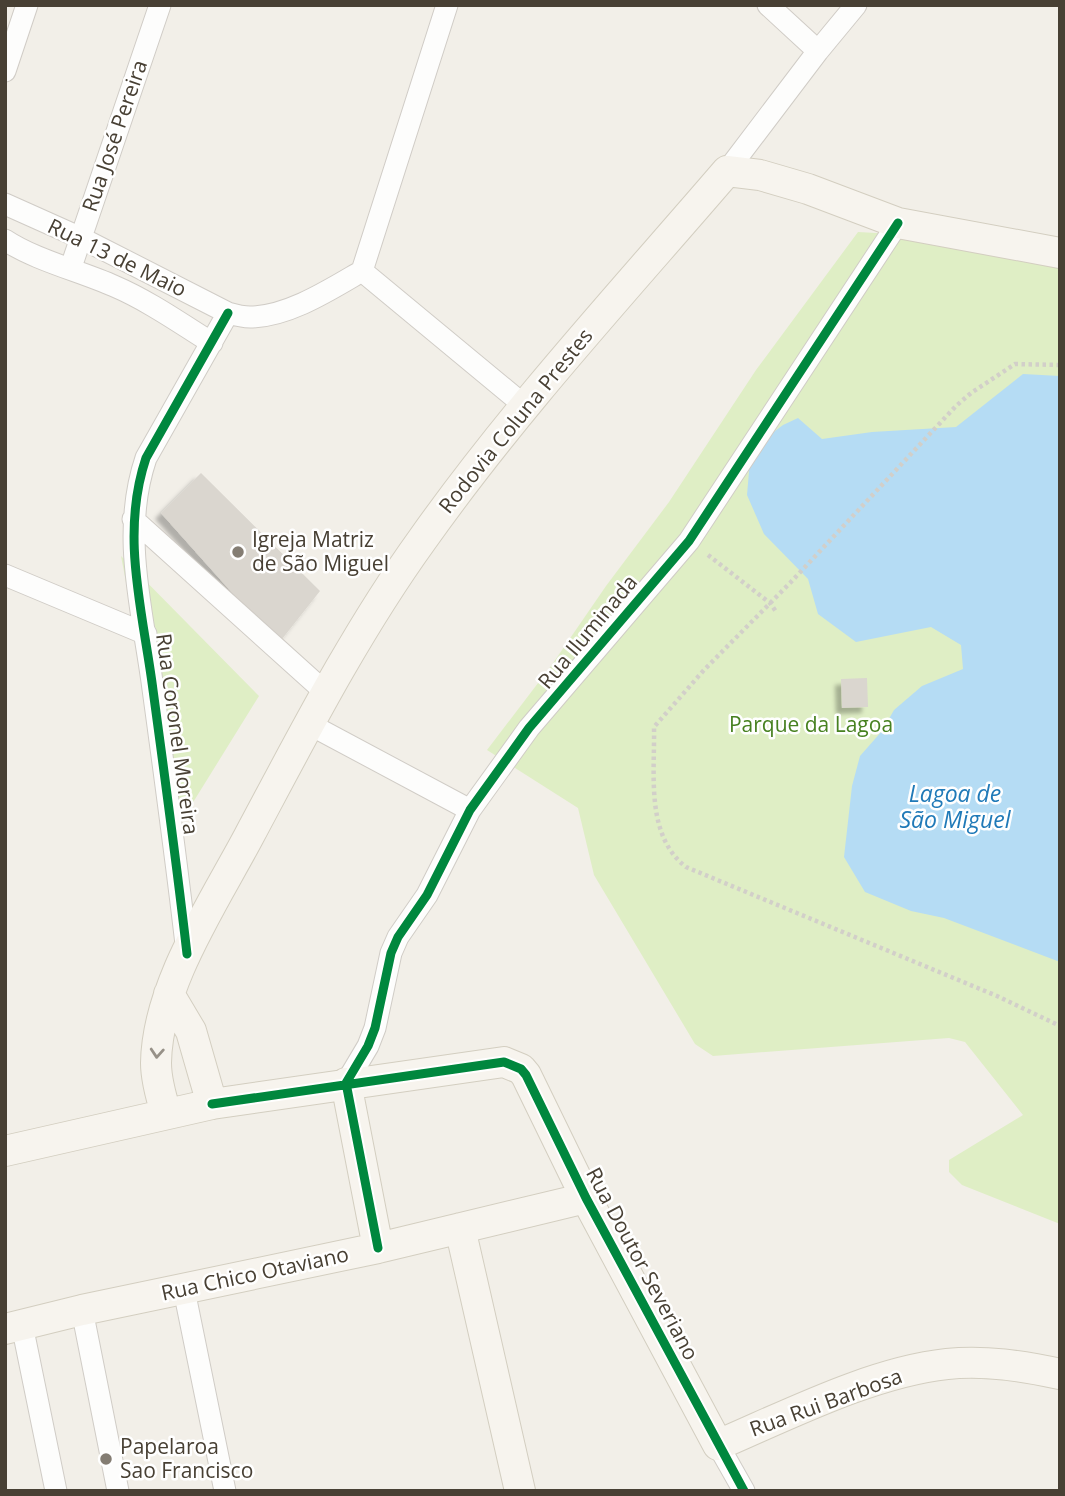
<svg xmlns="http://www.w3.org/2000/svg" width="1065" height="1496" font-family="'Open Sans',sans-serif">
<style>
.green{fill:#dfeec5}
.water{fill:#b5dcf4}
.building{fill:#dad6cf;filter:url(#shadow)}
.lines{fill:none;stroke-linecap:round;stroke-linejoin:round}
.street-casing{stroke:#d0ccc6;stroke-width:23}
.secondary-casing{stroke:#d3cec0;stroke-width:32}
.path{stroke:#d2cfc9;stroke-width:4.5;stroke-dasharray:3.5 3.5;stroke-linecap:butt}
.street{stroke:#fdfdfc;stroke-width:21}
.secondary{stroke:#f7f4ee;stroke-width:30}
.cycleway-casing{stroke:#fff;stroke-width:13}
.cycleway{stroke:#00873e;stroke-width:9}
.oneway{stroke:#979188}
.poi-dot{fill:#847d73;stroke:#fff;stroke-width:2.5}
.labels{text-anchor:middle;stroke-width:5;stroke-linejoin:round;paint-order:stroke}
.street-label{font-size:21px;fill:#484034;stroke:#fff}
.poi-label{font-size:21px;fill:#484034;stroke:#fff;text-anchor:start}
.park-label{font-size:21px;fill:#478120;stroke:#fff}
.water-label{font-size:23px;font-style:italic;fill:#207ab8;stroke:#fff}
</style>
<defs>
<filter id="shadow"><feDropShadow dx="-6" dy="6" stdDeviation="2" flood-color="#0004"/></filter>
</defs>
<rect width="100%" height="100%" fill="#f2efe8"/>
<path class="green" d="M858 232 967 238 1060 247V1224L962 1185 949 1172V1160L1023 1115 965 1042 949 1038 713 1056 695 1044 594 875 578 808 487 750 551 666 606 586 669 502 756 370Z
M121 556 259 696 174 833Z"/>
<path class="water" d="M1023 374 1060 376V962L944 918 911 911 865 892 844 857 852 786 860 756 882 731 894 710 922 686 963 669 961 645 931 627 856 642 818 614 808 579 764 534 747 495 750 460 767 437 783 425 798 418 822 439 872 432 956 427Z"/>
<path class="building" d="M201 473 320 591 278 644 161 513Z
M867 678 868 707 842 708 841 679Z"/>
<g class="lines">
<defs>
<path id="street" d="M768 5 818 51
M5 71 27 5
M727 171 818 51 856 5
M5 204 81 238 228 313C235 315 243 317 250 317 288 317 331 289 362 271L525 406
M5 240C35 260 80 271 114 286 149 301 180 323 212 343
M71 267 160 5
M362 271 447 5
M133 519 325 692
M5 575 146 634
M309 724 470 810
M187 953C177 865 165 777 153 689 143 611 120 535 146 458L228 313
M346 1083 368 1046 375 1028 391 953 398 937 427 895 470 810 529 728 689 541 898 223
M184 1290 225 1491
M82 1310 118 1491
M22 1325 56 1491
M718 1445 744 1491"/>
<path id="secondary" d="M169 994 191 1031 212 1104
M346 1083 378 1248
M166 1113C161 1097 156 1080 156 1063 157 986 213 904 249 836 303 735 355 633 422 540 514 410 623 292 727 171L760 175 808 189 898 223 1060 253
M5 1151 212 1104 504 1062 521 1069 526 1075 586 1198 718 1445C788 1415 872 1372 947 1364 985 1360 1023 1366 1060 1374
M460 1228 520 1491
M5 1329 82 1310 378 1248 586 1198"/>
</defs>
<use href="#street" class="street-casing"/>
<use href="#secondary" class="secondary-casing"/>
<path class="path" d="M1060 365 1015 364 971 393 956 406 790 583 704 670 654 727C655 774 645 835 686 867L997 996 1060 1026
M708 555 770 603 777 613"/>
<use href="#street" class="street"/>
<use href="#secondary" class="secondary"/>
<defs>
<path id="cycleway" d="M187 954C177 866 165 778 153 690 143 612 120 535 146 458L228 313
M212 1104 504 1062 521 1069 526 1075 586 1198 744 1491
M378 1248 346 1083 368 1046 375 1028 391 953 398 937 427 895 470 810 529 728 689 541 898 223"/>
</defs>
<use href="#cycleway" class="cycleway-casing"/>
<use href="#cycleway" class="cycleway"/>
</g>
<defs><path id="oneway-chevron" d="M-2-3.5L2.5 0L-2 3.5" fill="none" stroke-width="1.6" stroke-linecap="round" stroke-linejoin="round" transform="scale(1.75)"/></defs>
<use class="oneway" href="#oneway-chevron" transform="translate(157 1053) rotate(94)"/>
<g class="poi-dot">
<circle cx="238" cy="552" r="7"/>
<circle cx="106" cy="1459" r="7"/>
</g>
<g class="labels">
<g class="street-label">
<text transform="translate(115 136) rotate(-71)" y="7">Rua José Pereira</text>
<text transform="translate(117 258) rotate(26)" y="7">Rua 13 de Maio</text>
<text transform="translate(516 421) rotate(-51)" y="7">Rodovia Coluna Prestes</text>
<text transform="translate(588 632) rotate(-50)" y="7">Rua Iluminada</text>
<text transform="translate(177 734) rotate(82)" y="7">Rua Coronel Moreira</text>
<text transform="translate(642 1264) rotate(62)" y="7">Rua Doutor Severiano</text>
<text transform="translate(255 1274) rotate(-12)" y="7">Rua Chico Otaviano</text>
<text transform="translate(826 1403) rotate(-20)" y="7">Rua Rui Barbosa</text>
</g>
<g class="poi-label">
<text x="252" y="547">Igreja Matriz<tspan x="252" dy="24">de São Miguel</tspan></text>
<text x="120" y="1454">Papelaroa<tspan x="120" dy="24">Sao Francisco</tspan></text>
</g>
<g class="park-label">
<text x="811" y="732">Parque da Lagoa</text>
</g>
<g class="water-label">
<text x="955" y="802">Lagoa de<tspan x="955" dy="26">São Miguel</tspan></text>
</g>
</g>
<rect width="1065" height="1496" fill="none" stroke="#484034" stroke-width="14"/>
</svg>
